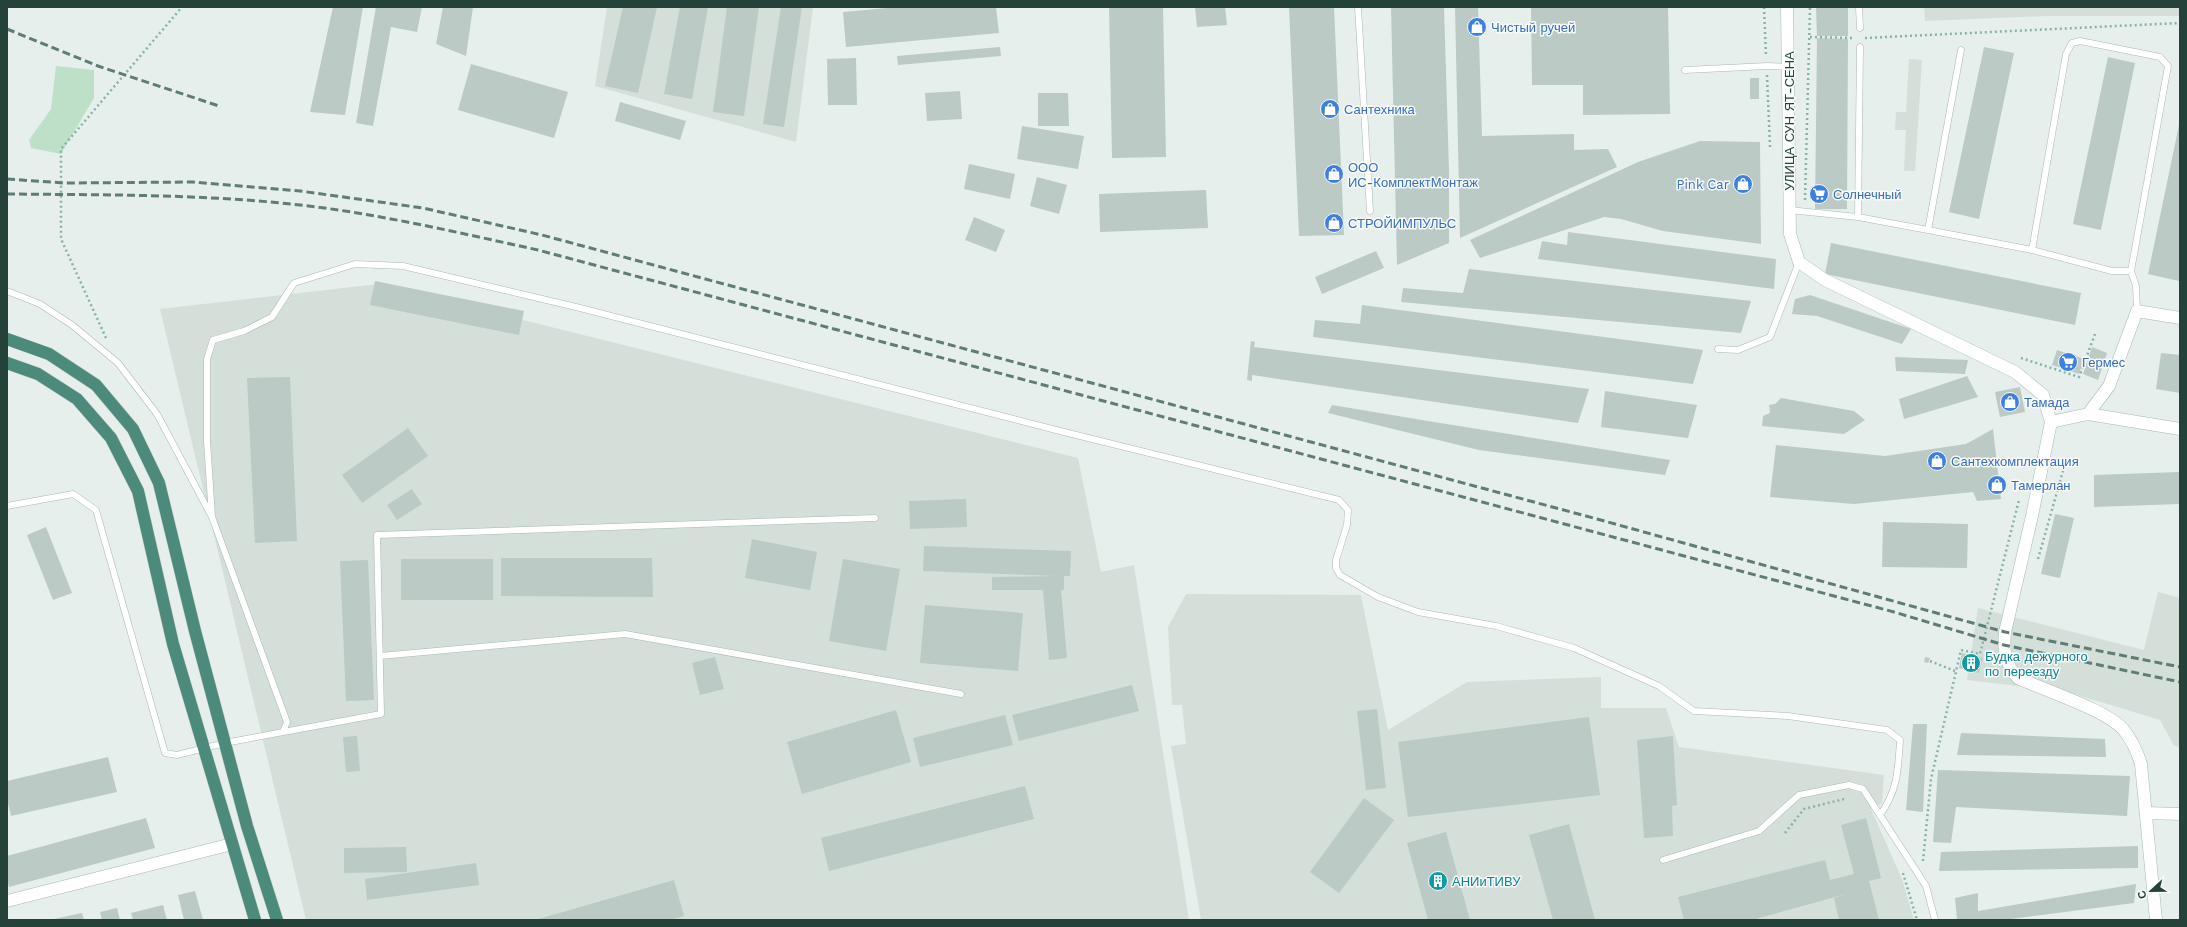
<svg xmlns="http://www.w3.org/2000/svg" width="2187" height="927" font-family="'Work Sans',sans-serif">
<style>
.built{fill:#d4dfda}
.green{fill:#bfe0c8}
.building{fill:#bbcac4}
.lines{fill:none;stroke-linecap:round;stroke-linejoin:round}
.service-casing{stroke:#a8b8b2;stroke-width:7}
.minor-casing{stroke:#a8b8b2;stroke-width:13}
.tertiary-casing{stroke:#a8b8b2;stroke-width:13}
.secondary-casing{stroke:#a4bbb3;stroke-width:13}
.trunk-casing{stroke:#c2cac8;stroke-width:13}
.path{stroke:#86b3a5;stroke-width:2.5;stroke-dasharray:2 3;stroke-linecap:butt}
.service{stroke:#fff;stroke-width:6}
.minor{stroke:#fff;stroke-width:12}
.tertiary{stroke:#fff;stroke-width:12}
.secondary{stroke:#fff;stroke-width:12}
.trunk{stroke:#4c8a7c;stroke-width:12}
.rail{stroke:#5f7d75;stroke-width:3;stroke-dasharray:8 4;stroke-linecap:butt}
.labels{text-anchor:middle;stroke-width:3;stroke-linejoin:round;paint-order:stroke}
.shop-label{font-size:13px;fill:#366cbe;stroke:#f7fbf9;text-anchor:start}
.street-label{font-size:13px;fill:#24423a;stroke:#f7fbf9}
.culture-label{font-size:13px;fill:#0d838f;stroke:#f7fbf9;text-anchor:start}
</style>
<rect width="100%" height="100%" fill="#e6efeb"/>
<path class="built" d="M607 7H813L796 142 595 86Z
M1924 7H2180V16H2049L1925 21Z
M1909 59 1922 60 1915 171H1904L1906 130H1895L1896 112H1906Z
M378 284 1078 458 1101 572 1134 565 1189 920H306L160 309Z
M2158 592 2180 598V747L2174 746 2160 720 2068 692 1967 680 1978 608 2144 650Z
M1186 594 1361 595 1388 730 1467 682 1601 677V708H1666L1679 747 1884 775 1882 803 1871 809 1902 879 1914 920H1201L1171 746 1186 744 1182 705H1172L1168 627Z"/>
<path class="green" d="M56 66 94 70V98L61 154 31 148 29 140 51 109Z"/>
<path class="building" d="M333 7H363L345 115 310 112Z
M376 7H422L417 32 391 27 373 126 356 123Z
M443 7H473L466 56 436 44Z
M623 7H657L638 93 605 86Z
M680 7H708L692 99 664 94Z
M727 7H759L744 116 713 112Z
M781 7H802L784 127 763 124Z
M899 7H996L999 33 846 47 843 12Z
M1109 7H1163L1166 157 1112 158Z
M1195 7H1225L1227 25 1197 27Z
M1289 7H1334L1344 235 1299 236Z
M1391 7H1444L1449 170V243L1397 265Z
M1455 7H1478L1482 136 1574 134V150L1608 149 1617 167 1460 238Z
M1531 7H1668L1670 114 1583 115V85H1532Z
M1816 7H1848V36H1817Z
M1817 38 1848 39 1847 209H1815Z
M1000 47 1001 56 898 65 897 56Z
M1984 47 2014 53 1979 219 1949 212Z
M2108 57 2135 63 2101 230 2073 224Z
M856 58 857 105H828L827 59Z
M471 64 568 92 554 138 458 110Z
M1750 78H1759V99H1750Z
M960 91 962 119 927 121 925 93Z
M1038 93H1068L1069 126H1038Z
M620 102 686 121 680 140 615 121Z
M2179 125 2180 277 2179 281 2148 274Z
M1022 126 1084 136 1078 169 1017 159Z
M1700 141 1760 142 1761 244 1663 231 1621 219 1604 217 1480 258 1470 240 1638 162Z
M969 164 1015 174 1010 199 964 189Z
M1037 177 1067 185 1059 214 1030 206Z
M1206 190 1208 228 1100 232 1099 194Z
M974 217 1005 230 996 252 965 240Z
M1568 232 1776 259 1774 289 1538 259 1542 241 1567 245Z
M1831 243 2081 293 2075 325 1825 274Z
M1376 251 1384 268 1322 294 1315 277Z
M1469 269 1751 301 1741 333 1401 302 1403 288 1463 293Z
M375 281 524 311 519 335 370 305Z
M1810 295 1911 329 1902 344 1817 316 1792 314 1795 299Z
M1362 305 1703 350 1693 384 1313 337 1315 320 1360 324Z
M1251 341 1255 342 1254 347 1589 389 1578 423 1252 375V381L1247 380Z
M2092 347 2107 353 2098 380 2083 374Z
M2057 350 2084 359 2079 374 2052 365Z
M2161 353 2180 355V393L2156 389Z
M1895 357 1968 360 1965 374 1896 371Z
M1967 376 1978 397 1904 419 1899 399Z
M290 377 297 541 255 543 247 378Z
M2020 387 2025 412 2000 417 1995 392Z
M1605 391 1697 405 1688 438 1601 427Z
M1781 398 1854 411 1865 420 1844 434 1762 426 1763 416 1770 413 1769 405 1775 404Z
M1332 405 1428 421 1670 460 1665 475 1479 450 1328 413Z
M408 428 428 456 362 503 342 475Z
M1993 429 2001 499 1977 501 1973 492 1854 504 1770 497 1776 445 1885 456 1966 444Z
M2180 472V504L2094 507V475Z
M412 489 422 504 397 520 387 505Z
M966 499 967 527 910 529 909 501Z
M2055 514 2074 518 2060 578 2041 574Z
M1883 522 1968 524 1967 568 1882 567Z
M46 527 72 593 53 600 27 535Z
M752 539 817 552 810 590 745 578Z
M924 546 1071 551 1070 576H1064V590H1061L1067 658 1049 660 1043 590H992V577L1056 576 923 571Z
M501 558H652L653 597 501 596Z
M401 559H493V600H401Z
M843 559 900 569 886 651 829 641Z
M368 560 374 700 346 701 340 561Z
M925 605 1023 613 1018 671 920 663Z
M1962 653 1983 658 1979 673 1959 668Z
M715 657 724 689 700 695 692 663Z
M1925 657 1930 658 1928 663 1924 662Z
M1132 685 1139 711 1019 741 1012 715Z
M1377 709 1386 788 1366 790 1357 711Z
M896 710 911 762 802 794 787 742Z
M1005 715 1013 745 920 767 913 738Z
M1589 717 1600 795 1408 817 1398 742Z
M1913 724H1927L1923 812 1906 810Z
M1961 733 2105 739 2106 757 1957 755Z
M357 736 360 771 346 772 343 737Z
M1673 736 1677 805 1672 806 1673 836 1644 838 1637 740Z
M108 757 117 792 11 816 7 799V781Z
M1938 770 2130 776 2127 816 1956 807 1951 843 1933 842Z
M1025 786 1034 819 829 871 821 838Z
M1364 798 1394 820 1339 893 1310 872Z
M146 818 155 848 9 887 7 879V856Z
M1866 818 1881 878 1869 881 1879 920H1839L1834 898 1846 894 1752 920H1684L1678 897 1825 860 1830 880 1854 874 1841 825Z
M1569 824 1595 920H1553L1529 835Z
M1446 832 1470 920H1428L1407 843Z
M2138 846V868L1939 871 1941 852Z
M406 847 407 872 344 873V848Z
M476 863 479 885 367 900 365 879Z
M674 880 684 916 670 920H535Z
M2136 884 2134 903 2003 920H1957L1955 898 1978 893V911Z
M195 891 203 920H184L178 895Z
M163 905 167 920H133L131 913Z
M117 908 120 920H102L100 912Z
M82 913 84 920H54V919Z"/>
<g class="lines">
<defs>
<path id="service" d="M1358 7 1370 211
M1859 7 1860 28
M1685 70 1767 66 1789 67
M1789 210 1858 217 1928 230 2032 250 2112 271H2131L2136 286 2137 311
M1858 217 1860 47
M1928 230 1961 50
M2032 250 2066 54 2072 43 2080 41 2160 57 2168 66 2131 271
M7 291 40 304 72 325 118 363 157 414 212 517 287 722 283 732 225 743 177 755 165 753 96 510 73 494 7 506
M1718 349 1738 350 1770 337 1799 262
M212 517 207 441V359L213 340 244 331 272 317 294 283 355 264 403 266 576 307 1064 432 1339 500 1348 510 1347 525 1336 560V568L1340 575 1378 597 1418 612 1496 626 1574 648 1659 686 1694 711 1788 716 1887 730 1900 740C1898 770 1898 790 1880 815
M380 656 625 634 961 694
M283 732 381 714 377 535 875 518
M1663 860 1759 831 1799 795 1849 785 1863 789 1926 886 1935 920"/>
<path id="minor" d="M2088 414 2180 429
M2051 422 2088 414 2109 386 2137 311 2180 318
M7 901 232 844"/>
<path id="tertiary" d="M2146 813 2180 814"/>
<path id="secondary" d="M1787 7 1790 234 1799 262 1825 280 2015 372 2043 395 2051 422 2032 516 2005 632C2003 651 2005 664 2018 678 2044 690 2106 710 2123 729 2132 740 2137 751 2141 764L2156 920"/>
<path id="trunk" d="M7 339 49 354 96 385 133 429 159 483 195 631 247 826 277 920
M7 363 38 374 77 399 111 438 138 491 173 644 255 920"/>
</defs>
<use href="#service" class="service-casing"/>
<use href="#minor" class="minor-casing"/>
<use href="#tertiary" class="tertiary-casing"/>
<use href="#secondary" class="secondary-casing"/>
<use href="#trunk" class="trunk-casing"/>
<path class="path" d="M1764 7 1766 56
M1810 37 1854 38
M1865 38 2180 23
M1767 75 1770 147
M1805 200 1810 7
M106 338 61 239V149L182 7
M2021 358 2079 377 2095 334
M2038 559 2063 471
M1930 661 1955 671
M1785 833 1804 809 1844 799
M1923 861 1931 779 1961 650 1980 654 2019 500
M1903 873 1917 920"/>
<use href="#service" class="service"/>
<use href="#minor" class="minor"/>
<use href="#tertiary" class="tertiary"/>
<use href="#secondary" class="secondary"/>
<use href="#trunk" class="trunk"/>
<path class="rail" d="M7 29 98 66 219 106
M7 179 64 183 193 182 300 191 423 208 542 235 1597 519 2005 632 2180 667
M7 194C105 195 203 194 300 205 380 214 460 233 538 250L1894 612 2004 645 2180 682"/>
</g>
<defs>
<symbol id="shop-disc" viewBox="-11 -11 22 22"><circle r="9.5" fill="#3f7fe0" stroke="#f7fbf9"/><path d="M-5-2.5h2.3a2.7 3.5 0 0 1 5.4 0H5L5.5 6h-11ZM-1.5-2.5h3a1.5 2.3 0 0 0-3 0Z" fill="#fff"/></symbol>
<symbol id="supermarket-disc" viewBox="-11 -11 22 22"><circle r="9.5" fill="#3f7fe0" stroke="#f7fbf9"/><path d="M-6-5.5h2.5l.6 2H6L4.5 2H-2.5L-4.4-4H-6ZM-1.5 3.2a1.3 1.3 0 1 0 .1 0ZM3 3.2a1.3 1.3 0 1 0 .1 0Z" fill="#fff"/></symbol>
<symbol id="building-disc" viewBox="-11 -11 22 22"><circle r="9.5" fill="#0f9aa8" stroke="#f7fbf9"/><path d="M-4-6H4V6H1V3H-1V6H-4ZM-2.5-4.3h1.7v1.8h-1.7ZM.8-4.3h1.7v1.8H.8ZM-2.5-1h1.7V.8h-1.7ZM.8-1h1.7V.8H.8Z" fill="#fff"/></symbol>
</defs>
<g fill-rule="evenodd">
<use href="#shop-disc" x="1466" y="16" width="22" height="22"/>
<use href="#shop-disc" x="1319" y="98" width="22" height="22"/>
<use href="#shop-disc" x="1323" y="163" width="22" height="22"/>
<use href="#shop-disc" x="1732" y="173" width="22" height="22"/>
<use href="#supermarket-disc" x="1808" y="183" width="22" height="22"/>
<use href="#shop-disc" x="1323" y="212" width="22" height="22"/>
<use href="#supermarket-disc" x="2057" y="351" width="22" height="22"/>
<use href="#shop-disc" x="1999" y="391" width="22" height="22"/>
<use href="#shop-disc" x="1926" y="450" width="22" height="22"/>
<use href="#shop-disc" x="1986" y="474" width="22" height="22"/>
<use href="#building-disc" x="1960" y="652" width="22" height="22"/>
<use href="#building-disc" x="1427" y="870" width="22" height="22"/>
</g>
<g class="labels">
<g class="shop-label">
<text x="1491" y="32">Чистый ручей</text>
<text x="1344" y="114">Сантехника</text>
<text x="1348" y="172">ООО<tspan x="1348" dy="15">ИС-КомплектМонтаж</tspan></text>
<text x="1729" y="189" text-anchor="end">Pink Car</text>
<text x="1833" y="199">Солнечный</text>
<text x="1348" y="228">СТРОЙИМПУЛЬС</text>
<text x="2082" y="367">Гермес</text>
<text x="2024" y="407">Тамада</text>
<text x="1951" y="466">Сантехкомплектация</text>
<text x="2011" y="490">Тамерлан</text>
</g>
<g class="street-label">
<text transform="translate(1789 121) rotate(-90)" y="5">УЛИЦА СУН ЯТ-СЕНА</text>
</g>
<g class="culture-label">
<text x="1985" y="661">Будка дежурного<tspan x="1985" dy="15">по переезду</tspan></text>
<text x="1452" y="886">АНИиТИВУ</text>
</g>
</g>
<rect width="2187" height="927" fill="none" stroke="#24423a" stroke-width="16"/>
<g transform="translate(2151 891) rotate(248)" stroke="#f7fbf9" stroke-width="3" paint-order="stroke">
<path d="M0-3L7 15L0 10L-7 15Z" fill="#24423a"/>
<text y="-6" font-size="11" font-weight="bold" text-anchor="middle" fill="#24423a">С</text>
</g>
</svg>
